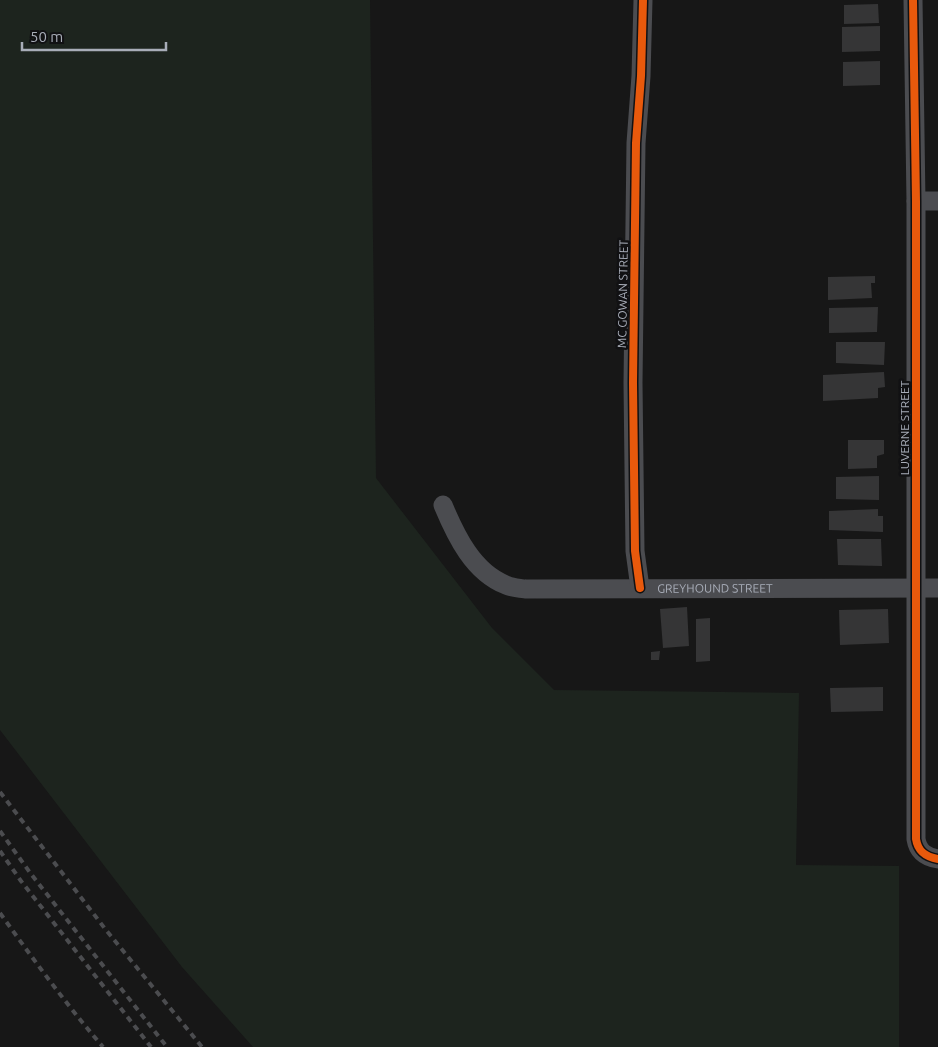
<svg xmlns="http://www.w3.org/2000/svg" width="938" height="1047" font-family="Ubuntu,sans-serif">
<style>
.green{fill:#1d241e}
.building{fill:#353536}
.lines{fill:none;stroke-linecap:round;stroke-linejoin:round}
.minor{stroke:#4b4c50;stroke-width:19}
.rail{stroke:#4b4c4f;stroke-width:4;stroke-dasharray:6 5;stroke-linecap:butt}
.cycleway-casing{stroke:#111113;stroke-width:11}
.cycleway{stroke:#e8590c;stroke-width:8}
.labels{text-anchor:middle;stroke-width:5;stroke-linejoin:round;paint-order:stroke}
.street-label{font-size:12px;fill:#a8adb8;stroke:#111113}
</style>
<rect width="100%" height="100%" fill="#171717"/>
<path class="green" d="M0 0H370L376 478 492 628 554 690 799 693 796 865 899 866V1047H253L182 967 0 730Z"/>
<path class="building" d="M878 4 879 23 844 24V5Z
M880 26V51L842 52V27Z
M880 61V85L843 86V62Z
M875 276V283H871L872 298 828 300V277Z
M878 307 877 332 829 333V308Z
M836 342H885L884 365 836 363Z
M884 372 885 387 878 388V398L823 401V375Z
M848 440H884V454L877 456V468L848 469Z
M879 476V500L836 499V477Z
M878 509V516H883V532L829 530V511Z
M837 539H881L882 566 838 565Z
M687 607 689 646 663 648 660 609Z
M888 609 889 643 840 645 839 610Z
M710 618V661L696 662V619Z
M660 651 659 660H651V652Z
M883 687V711L831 712 830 688Z"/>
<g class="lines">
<g class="minor">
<path d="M913 0 916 201V839C918 852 926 857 938 859"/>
<path d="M916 201H938"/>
<path id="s1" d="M443 505C456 536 473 572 506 585 512 588 519 588 525 589L938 588"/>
<path d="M640 588 635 551 633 383 636 143 641 76 643 0"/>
</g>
<path class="rail" d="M0 792 106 930 202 1047
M0 831 31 874 167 1047
M0 851 21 881 151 1047
M0 913C33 959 66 1004 103 1047"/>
<defs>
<path id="cycleway" d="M913 0 916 201V839C918 852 926 857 938 859
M640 588 635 551 633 383 636 143 641 76 643 0"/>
</defs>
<use href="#cycleway" class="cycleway-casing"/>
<use href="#cycleway" class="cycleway"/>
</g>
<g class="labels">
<g class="street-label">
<text transform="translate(623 294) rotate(-89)" y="4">MC GOWAN STREET</text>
<text transform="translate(905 428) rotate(-90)" y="4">LUVERNE STREET</text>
<text dy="4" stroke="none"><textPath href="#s1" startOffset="314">GREYHOUND STREET</textPath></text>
</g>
</g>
<path d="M22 42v8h144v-8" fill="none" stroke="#a8adb8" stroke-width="2.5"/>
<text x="30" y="42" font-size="15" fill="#a8adb8" stroke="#111113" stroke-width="4" paint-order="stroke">50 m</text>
</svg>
